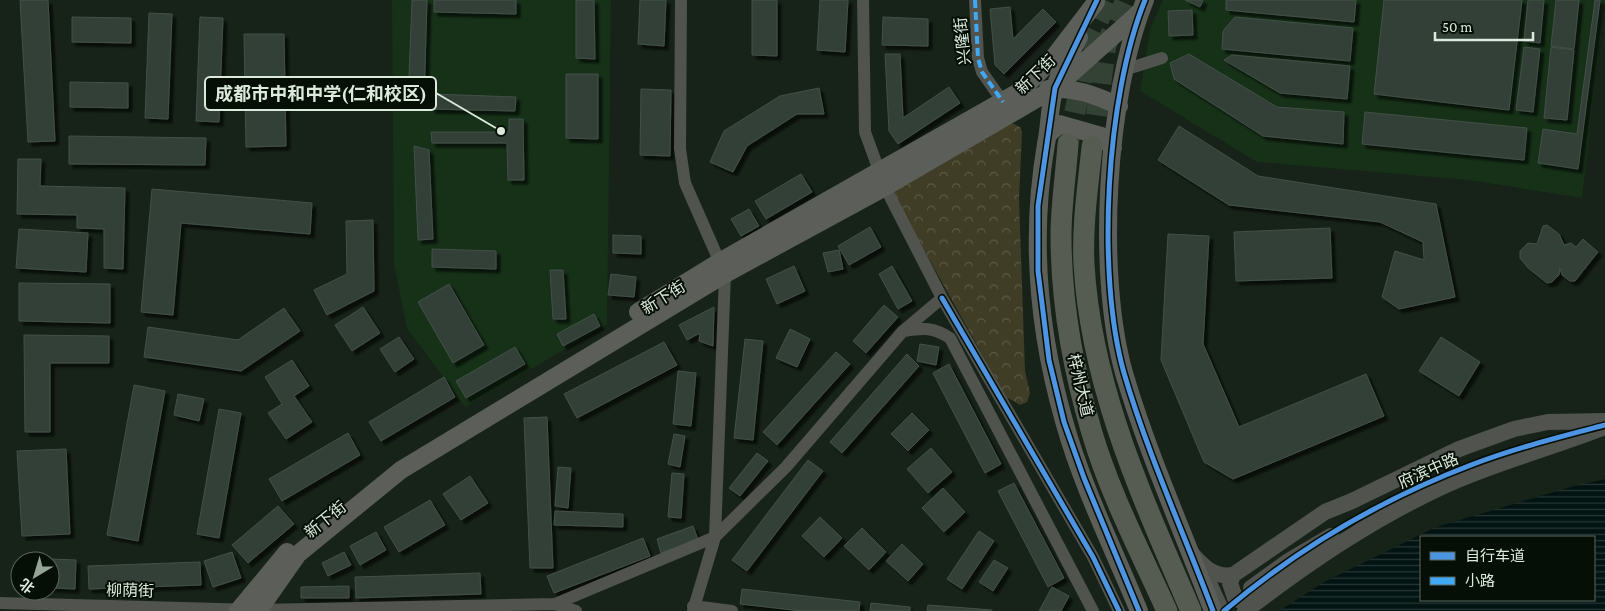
<svg xmlns="http://www.w3.org/2000/svg" width="1605" height="611" font-family="'Crimson Pro','Noto Sans SC',serif">
<style>
.built{fill:#163118}
.park{fill:url(#park-crowns)}
.water{fill:url(#water-rules);fill-rule:evenodd}
.building{fill:#334038;stroke:#435048;filter:url(#shadow)}
.lines{fill:none;stroke-linecap:round;stroke-linejoin:round}
.trunk-tunnel{stroke:#344135;stroke-width:21;stroke-dasharray:21 11;stroke-linecap:butt}
.minor{stroke:#51534e;stroke-width:12}
.tertiary{stroke:#51534e;stroke-width:16}
.secondary{stroke:#5c5e59;stroke-width:18}
.trunk{stroke:#565c52;stroke-width:21}
.quiet{stroke:#3fa9f5;stroke-width:4;stroke-dasharray:8 4;stroke-linecap:butt}
.cycleway-casing{stroke:#060f06;stroke-width:8}
.cycleway{stroke:#4d94e3;stroke-width:5}
.labels{text-anchor:middle;stroke-width:4;stroke-linejoin:round;paint-order:stroke}
.street-label{font-size:16px;fill:#dbeadb;stroke:#060f06}
.leader{fill:none;stroke:#dbeadb;stroke-width:2}
.callout-dot{fill:#dbeadb;stroke:#060f06;stroke-width:2}
.callout{fill:#060f06;stroke:#dbeadb;stroke-width:2}
.callout-label{font-size:18px;text-anchor:middle;font-weight:bold;fill:#dbeadb}
</style>
<defs>
<pattern id="park-crowns" width="20" height="18" patternUnits="userSpaceOnUse" patternTransform="scale(1.25)"><rect width="20" height="18" fill="#403d26"/><path d="M2 6a3 3 0 1 1 6 0M12 15a3 3 0 1 1 6 0" fill="none" stroke="#5b5945"/></pattern>
<pattern id="water-rules" width="6" height="5" patternUnits="userSpaceOnUse" patternTransform="scale(1.25)"><rect width="6" height="5" fill="#021412"/><path d="M0 2.5h6" fill="none" stroke="#263634"/></pattern>
<filter id="shadow"><feDropShadow dx="4" dy="4" stdDeviation="1" flood-color="#0009"/></filter>
</defs>
<rect width="100%" height="100%" fill="#172318"/>
<path class="built" d="M392 0H611L607 325 465 407 407 328 394 263Z
M1163 0H1605L1582 198 1469 180 1257 162 1140 91 1151 26Z"/>
<path class="park" d="M1012 123 1020 127 1022 132 1019 199 1025 371 1030 393 1027 402 1020 405 1006 397 891 191Z"/>
<path class="water" d="M1605 479V611H1279L1324 582 1436 527 1574 486ZM1421 537H1594V600H1421Z"/>
<path class="building" d="M20 0H48L55 141 28 142Z
M412 0H427L424 102H408Z
M434 0H516V14L434 12Z
M576 0H594L595 59 576 58Z
M640 0H666L664 46 638 44Z
M752 0H777V56L752 55Z
M820 0H848L845 52 817 50Z
M1185 0H1203L1200 7Z
M1226 0H1356L1354 22 1226 10Z
M1384 0H1522L1509 110 1374 94Z
M1528 0H1544L1540 43 1524 41Z
M1556 0H1579L1574 49 1551 46Z
M1595 0H1600L1578 169 1538 163 1543 129 1577 134Z
M1010 7 1013 39 1043 9 1056 22 1004 74 995 65 990 9Z
M1192 10 1193 35 1169 36 1168 11Z
M149 13 172 14 168 119 145 118Z
M72 17 131 18V43L72 42Z
M200 17 223 18 219 122 196 121Z
M883 17 928 19V46L882 45Z
M1235 17 1353 28 1350 61 1222 49 1223 31Z
M244 34H284L286 146 246 147Z
M1524 47 1540 49 1533 112 1516 110Z
M1551 47 1574 50 1567 120 1544 118Z
M885 54H900L903 118 949 87 960 103 898 144 889 131Z
M1189 54 1277 107 1344 112 1343 144 1263 136 1174 79 1170 63Z
M1232 55 1350 66 1347 99 1280 93 1224 60Z
M566 74H598V139L566 138Z
M70 82 128 83V108L70 107Z
M819 88 824 114H797L747 146 733 172 710 162 724 131 780 96Z
M641 89 671 90 670 156 640 155Z
M432 94 516 97 515 111 431 109Z
M1365 112 1527 128 1524 160 1362 144Z
M509 119H523L524 180H508L507 143H432L431 132H509Z
M1179 126 1258 176 1436 204 1455 297 1399 309 1382 297 1395 251 1424 260 1423 242 1380 222 1229 205 1158 160Z
M69 136 206 138 205 165 69 164Z
M414 146 429 150 433 239 418 240Z
M18 159H41L40 186 125 188 123 269 104 268V229L77 228V215L17 214Z
M801 174 812 192 766 219 755 201Z
M152 189 312 203 310 234 181 223 173 315 141 312Z
M749 209 759 226 741 236 731 219Z
M373 220 374 291 327 315 314 290 347 274 346 221Z
M1547 225 1559 234 1564 245 1571 243 1576 247 1583 239 1598 252 1575 281H1570L1562 275 1560 268 1559 275 1552 282 1547 283 1528 268 1520 258V251L1528 243 1537 244 1543 226Z
M870 227 881 247 849 265 838 246Z
M1330 228 1332 278 1236 281 1234 232Z
M19 229 88 233 86 272 16 268Z
M1168 234 1209 236 1203 344 1239 427 1366 374 1384 416 1233 479 1204 462 1161 360Z
M613 235 641 236V254L613 253Z
M432 249 496 251V269L432 267Z
M839 250 843 269 828 272 823 253Z
M794 266 805 291 777 304 766 279Z
M892 266 912 301 898 309 879 274Z
M550 270H563L566 319H553Z
M611 274 636 277 634 297 608 295Z
M19 283 110 284V323L19 321Z
M449 284 484 345 453 363 418 302Z
M884 305 898 317 866 353 853 341Z
M363 307 380 333 352 351 335 325Z
M714 307 713 346 699 341 700 333 687 340 679 325Z
M284 308 300 331 241 371 144 357 148 327 238 340Z
M594 314 600 326 563 346 557 334Z
M790 329 810 339 797 367 776 358Z
M24 335 109 336V363H50V432H25Z
M399 337 414 359 395 372 380 349Z
M1441 337 1480 362 1459 396 1419 371Z
M745 339 763 341 753 440 734 438Z
M664 342 677 365 577 418 564 394Z
M920 344 939 347 936 365 917 361Z
M515 347 525 364 466 398 456 381Z
M836 352 850 364 777 445 763 432Z
M907 354 919 366 842 453 830 442Z
M292 360 309 386 294 396 312 422 286 439 268 413 282 404 265 377Z
M949 364 1001 464 985 473 933 373Z
M678 371 696 373 691 426 673 424Z
M444 377 455 397 381 441 369 422Z
M134 385 165 391 138 541 107 535Z
M178 394 204 399 199 421 174 415Z
M219 409 241 413 219 538 197 534Z
M912 413 929 430 908 451 891 434Z
M547 417 553 568H530L524 418Z
M348 433 360 455 282 501 269 479Z
M674 434 685 436 680 467 668 464Z
M931 448 952 472 928 493 907 469Z
M66 449 70 534 22 536 17 451Z
M757 453 768 461 740 496 729 488Z
M808 460 823 471 747 571 732 560Z
M558 467 571 468 568 508 555 506Z
M672 473 684 474 681 518 668 517Z
M470 476 488 503 461 520 443 494Z
M1014 483 1064 578 1048 587 998 491Z
M943 488 965 512 944 532 922 508Z
M430 500 445 525 399 552 384 527Z
M278 506 294 524 248 563 232 545Z
M555 511 623 514V527L554 525Z
M820 517 842 538 824 557 802 536Z
M693 526 698 540 661 553 657 539Z
M862 528 886 552 869 570 844 546Z
M979 531 994 541 962 589 947 579Z
M376 532 386 550 360 565 350 546Z
M643 538 650 556 554 593 547 576Z
M902 544 923 564 908 581 886 561Z
M232 552 241 578 213 587 204 561Z
M344 552 351 565 328 576 322 563Z
M26 558 76 560 75 589 50 588V561H26Z
M994 560 1008 568 993 591 979 582Z
M200 562 201 585 89 589 88 566Z
M480 573 481 594 356 598 355 577Z
M349 586V598H301V587Z
M1052 587 1069 596 1061 611H1039Z
M742 589 860 602 859 611H802L740 604Z
M871 603 910 607V611H870Z
M928 605 992 610V611H927Z"/>
<g class="lines">
<path class="trunk-tunnel" d="M1068 144 1091 36 1108 0
M1092 147 1106 45 1126 0"/>
<path class="minor" d="M681 0 680 149 685 183 725 274 715 537 693 611
M863 0 865 132 885 187 942 298 1093 557 1119 611
M975 0 978 58 982 72 1003 102
M1124 70 1162 58
M904 331C924 328 933 327 950 338L1093 611
M1206 572 1224 611
M0 603 259 610 555 604 576 611
M555 604 715 537 786 467 903 331 942 298
M693 606 732 611"/>
<path class="tertiary" d="M1191 553C1203 566 1213 578 1233 575L1325 512 1352 501 1459 449 1514 429 1548 422 1605 421
M1233 575 1230 583 1235 598 1247 604 1255 603
M1251 588 1287 562 1331 536
M1245 611C1308 563 1372 519 1444 486 1496 462 1552 448 1605 427"/>
<path class="secondary" d="M1145 0C1106 96 1096 274 1124 373 1147 452 1184 534 1213 611
M1079 37C1071 53 1060 70 1055 88 1049 105 1050 126 1046 144 1030 237 1038 330 1064 421 1082 486 1113 548 1139 611
M1048 89C1075 87 1095 95 1119 106
M1048 135 1059 124 1101 136 1113 148
M638 312 721 261 1022 90 1054 57 1096 2
M238 611 287 552
M258 611 298 554 401 470 725 274 885 187 1055 88 1140 12"/>
<path class="trunk" d="M1068 144C1066 174 1061 205 1061 235 1061 301 1073 369 1092 433 1110 494 1141 553 1167 611
M1092 147C1088 186 1082 226 1084 264 1091 388 1143 499 1191 611"/>
<path class="quiet" d="M975 0 978 58 982 72 1003 102"/>
<defs>
<path id="cycleway" d="M1097 0 1055 88 1038 206V271L1049 360 1064 422 1084 478 1139 611
M1145 0C1106 96 1096 274 1124 373 1147 452 1184 534 1213 611
M942 298 1093 557 1119 611
M1224 611C1297 549 1382 499 1471 465 1515 448 1560 437 1605 425"/>
</defs>
<use href="#cycleway" class="cycleway-casing"/>
<use href="#cycleway" class="cycleway"/>
</g>
<g class="labels">
<g class="street-label">
<text transform="translate(962 41) rotate(-96)" y="6">兴隆街</text>
<text transform="translate(1035 74) rotate(-44)" y="6">新下街</text>
<text transform="translate(663 297) rotate(-32)" y="6">新下街</text>
<text transform="translate(1081 385) rotate(77)" y="6">梓州大道</text>
<text transform="translate(1428 470) rotate(-24)" y="6">府滨中路</text>
<text transform="translate(325 519) rotate(-39)" y="6">新下街</text>
<text transform="translate(130 590) rotate(1)" y="6">柳荫街</text>
</g>
</g>
<path class="leader" d="M501 131L436 93"/>
<circle class="callout-dot" cx="501" cy="131" r="5"/>
<rect class="callout" x="205" y="77" width="231" height="33" rx="5"/>
<g class="callout-label">
<text x="321" y="100">成都市中和中学(仁和校区)</text>
</g>
<rect x="1420" y="536" width="175" height="65" fill="#060f06" stroke="#5b675b"/>
<rect x="1430" y="552" width="25" height="8" fill="#4d94e3" stroke="#5b675b"/>
<text x="1465" y="561" font-size="15" fill="#dbeadb">自行车道</text>
<rect x="1430" y="577" width="25" height="8" fill="#3fa9f5" stroke="#5b675b"/>
<text x="1465" y="586" font-size="15" fill="#dbeadb">小路</text>
<g transform="translate(35 576) rotate(218)"><circle r="24" fill="#060f06" stroke="#5b675b"/>
<path d="M0-4L9 19L0 12L-9 19Z" fill="#96a497"/>
<text y="-8" font-size="14" font-weight="bold" text-anchor="middle" fill="#dbeadb">北</text>
</g>
<path d="M1435 32v8h98v-8" fill="none" stroke="#dbeadb" stroke-width="2.5"/>
<text x="1442" y="32" font-size="15" fill="#dbeadb" stroke="#060f06" stroke-width="4" paint-order="stroke">50 m</text>
</svg>
